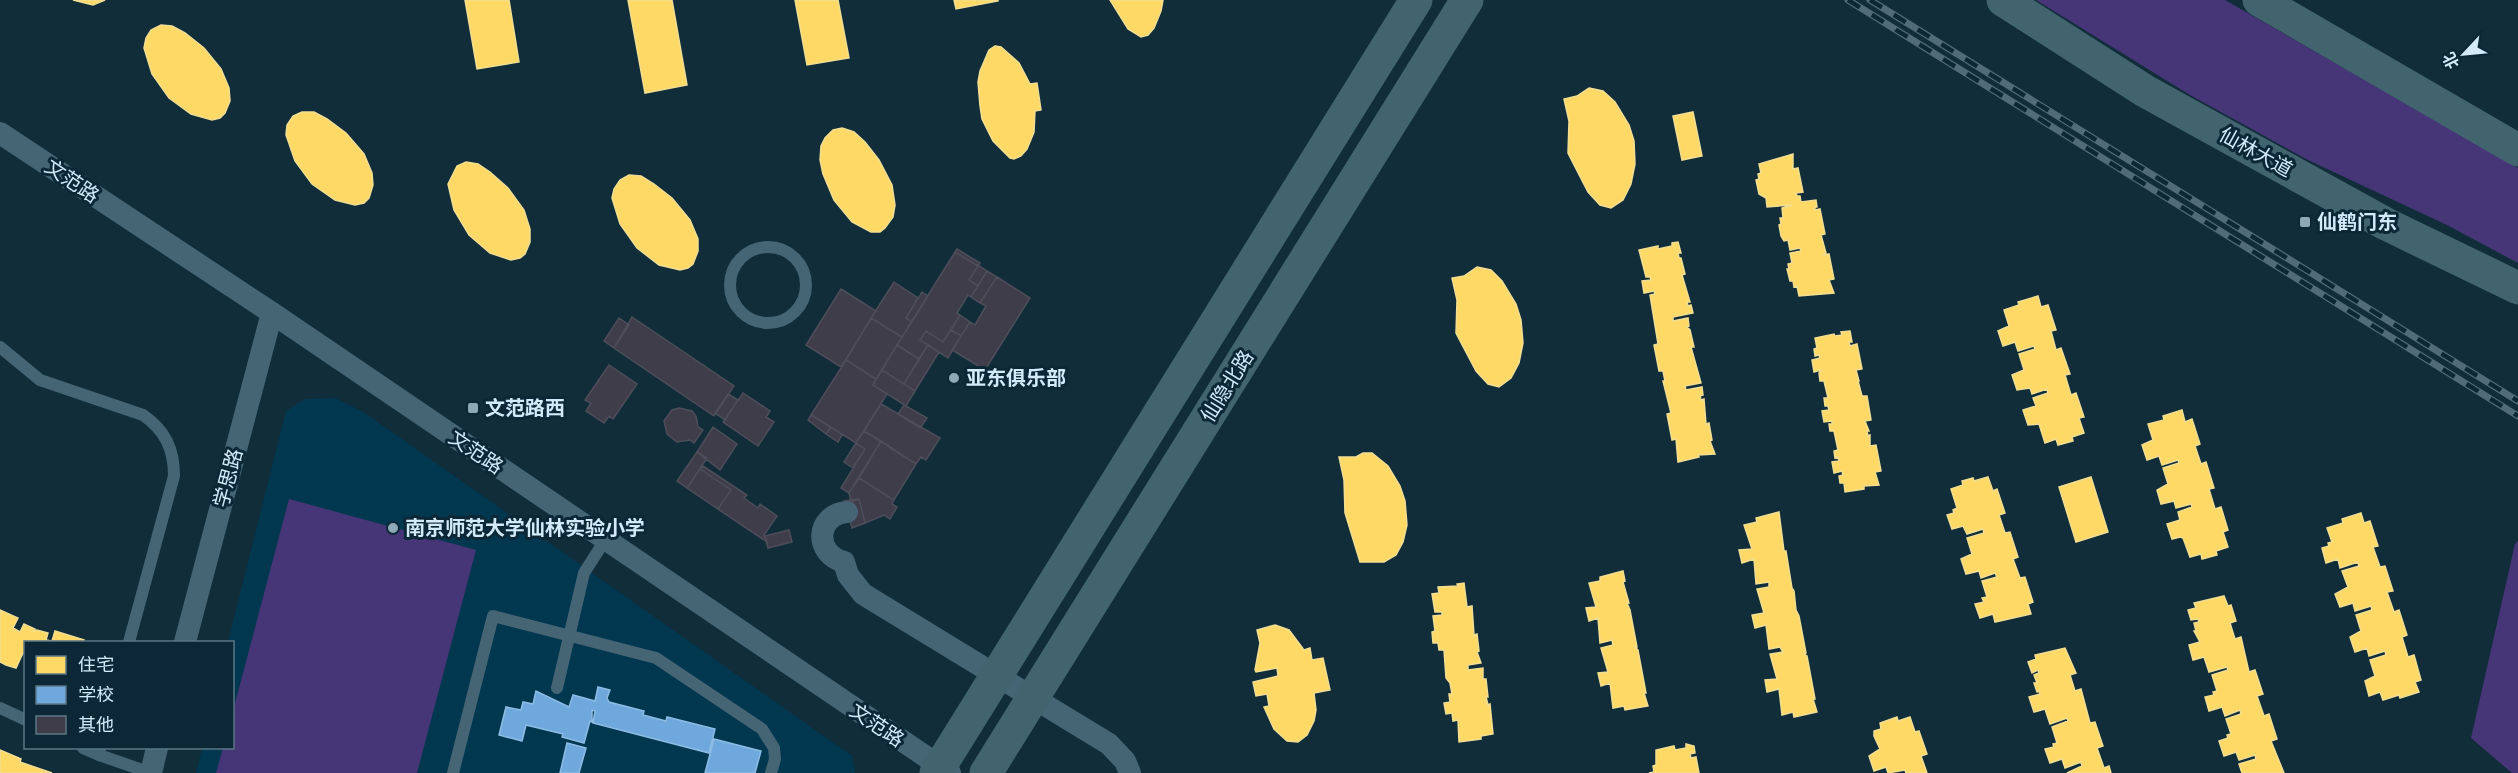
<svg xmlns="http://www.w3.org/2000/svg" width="2518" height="773" font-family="'Exo 2','Noto Sans SC',sans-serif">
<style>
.built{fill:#023750}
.green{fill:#473677}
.homes{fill:#ffd966;stroke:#f2de92;stroke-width:1.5}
.schools{fill:#6fa8dc;stroke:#8dbce5;stroke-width:1.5}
.building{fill:#403d4b;stroke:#4e4e5a;stroke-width:1.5}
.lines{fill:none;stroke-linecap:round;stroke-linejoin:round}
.lane{stroke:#456575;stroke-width:12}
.street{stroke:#456575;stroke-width:22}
.primary{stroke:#41646f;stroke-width:33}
.rail-casing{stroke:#526b78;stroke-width:7}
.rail{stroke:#0c2837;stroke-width:4.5;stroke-dasharray:14;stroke-linecap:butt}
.poi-dot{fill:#8ea8b6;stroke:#0c2837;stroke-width:2}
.labels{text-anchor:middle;stroke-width:6;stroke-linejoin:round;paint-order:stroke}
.street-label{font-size:20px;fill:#d2eaf9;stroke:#0c2837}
.poi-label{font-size:20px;font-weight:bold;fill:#d2eaf9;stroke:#0c2837;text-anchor:start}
</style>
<rect width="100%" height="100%" fill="#112d3a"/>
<path class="built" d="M335 398 365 413 852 756 855 773H196L202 748H232V642H228L286 411 305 399Z"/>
<path class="green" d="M2036 0H2225L2518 168V263L2447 225 2308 160 2190 95Z
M289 499 476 550 417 773H216L223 748H232L233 711Z
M2518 541V773H2512L2471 738 2515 544Z"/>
<path class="homes" d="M73 0H105L93 5Z
M465 0H509L519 62 477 69Z
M628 0H672L687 85 645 93Z
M795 0H838L849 58 807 65Z
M954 0H998V1L956 9Z
M1110 0H1163L1161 11 1154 28 1148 35 1141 37 1128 29Z
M161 25 172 26 185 33 204 48 221 69 229 88 230 101 225 113 220 118 212 120 191 114 169 98 152 74 144 48 146 38 151 30Z
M995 46 1001 47 1019 63 1030 84 1037 83 1041 110 1035 111 1034 132 1027 149 1021 156 1014 159 1010 158 993 141 982 119 980 106 978 82 980 71 989 50Z
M1589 88 1603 91 1615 102 1629 125 1634 141 1635 164 1631 184 1623 200 1611 208 1600 205 1588 192 1568 153 1569 121 1564 99 1577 96Z
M302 112H314L327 119 346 133 364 154 372 173 373 185 369 198 364 203 355 205 335 200 312 184 295 161 286 135 287 125 293 116Z
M1693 112 1702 156 1682 160 1673 116Z
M842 128 854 132 865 142 879 160 892 185 895 205 893 217 885 228 880 232H871L852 222 834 200 823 174 820 160 821 146 825 138 833 130Z
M1793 154V169L1798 168 1803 192 1796 193 1797 196H1800L1801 202 1816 200 1817 207H1815V210L1820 209 1825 234 1821 235 1826 253 1824 255 1829 254 1834 279 1829 280 1834 293 1799 296 1797 286 1794 287 1793 281H1790L1787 269H1789L1788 264 1792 263 1790 253 1801 251 1800 248 1790 250 1788 240 1784 241 1781 236 1779 225 1781 224 1780 218H1783L1782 208 1792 205 1767 207 1766 198 1759 194 1756 180 1759 179 1758 174 1761 173 1759 164Z
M466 162 478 164 490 172 508 188 524 210 530 229V242L525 254 520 258 511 260 490 253 469 235 454 210 448 184 457 166Z
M629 175 641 176 654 184 672 198 690 220 698 239V251L693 264 688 268 680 270 659 265 637 248 620 224 612 198 614 189 620 180Z
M1678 242 1681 253H1678L1679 258H1681L1685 274 1682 275 1690 302H1687L1688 306 1691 305 1693 313 1673 317V321L1688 318 1689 326 1687 327 1690 330 1694 347H1691L1701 383 1685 386 1686 390 1702 387 1703 395 1700 396 1701 400 1704 399 1706 424 1709 423 1712 440 1710 441 1715 454 1698 455 1699 457 1678 462 1676 439 1672 440 1667 414 1671 413 1663 381H1665L1663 371H1659L1654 345 1658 344 1650 295 1655 294 1654 291 1644 293 1642 281 1651 280 1650 277H1646L1639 250 1658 246V249L1672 246V243Z
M1477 267 1491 270 1502 281 1516 304 1521 320 1523 343 1519 363 1511 378 1499 387 1488 384 1476 371 1456 333 1457 300 1452 278 1464 276Z
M2038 296 2041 307 2048 305 2056 330 2051 331 2056 350 2061 348 2070 374 2065 375 2071 395 2076 393 2084 417 2079 418 2084 433 2072 437 2073 441 2058 445 2056 439 2045 443 2039 424 2028 425 2023 410 2036 406 2033 398 2048 393 2047 389 2032 394 2030 388 2017 390 2012 375 2024 370 2019 354 2035 349 2034 346 2018 351 2015 342 2003 346 1998 331 2009 326 2004 310 2019 305 2018 302Z
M1850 331 1852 342H1849L1850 346 1857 344 1862 369 1856 370 1859 381H1858L1862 396H1867L1871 420 1865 421 1869 431H1867L1868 436 1870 435V446L1876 445 1881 471 1875 472 1879 485 1864 486V489L1845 492 1844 483H1840L1839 476 1843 475 1842 471 1834 473 1832 462 1839 461 1838 457 1835 458 1834 451 1838 450 1834 431H1830L1829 424H1832V421L1824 422 1822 411 1829 410 1828 406H1825L1824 398H1828L1824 381H1820L1819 373 1821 370 1814 372 1812 360 1820 358 1819 355 1815 356 1814 349 1817 348 1815 338 1834 334 1835 336 1842 335 1841 332Z
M2182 410 2185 422 2192 419 2200 444 2195 446 2201 464 2206 462 2214 488 2209 489 2215 509 2221 507 2228 530 2223 532 2228 547 2216 551 2217 555 2202 559 2201 554 2190 557 2183 538 2180 537 2172 539 2167 524 2180 520 2178 512 2192 507 2191 504 2176 508 2174 501 2161 504 2157 490 2168 484 2163 468 2179 463 2178 460 2162 465 2159 456 2147 460 2142 445 2153 440 2148 424 2164 420 2163 416Z
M1363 453H1372L1388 466 1400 486 1405 501 1407 525 1403 542 1396 555 1384 562H1360L1345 513 1344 480 1339 457H1356Z
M1988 477 1993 491 1997 489 2005 513 1999 515 2005 533 2010 532 2018 557 2013 559 2020 578 2025 577 2033 602 2028 604 2031 614 1995 622 1993 614 1980 618 1975 604 1984 602 1982 598 1987 597 1982 581 1997 577 1995 573 1981 578 1979 571 1966 574 1961 559 1972 554 1967 538 1984 533 1983 529 1967 534 1963 526 1952 529 1947 515 1954 513 1953 510 1957 508 1951 489 1963 485 1962 481 1973 478 1974 481Z
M2091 477 2108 532 2076 542 2059 487Z
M1779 512 1784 551H1786L1792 588 1794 591 1796 610 1799 616 1806 653 1804 654 1807 656 1815 699H1813L1817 712 1794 717 1793 712 1782 715 1779 689 1767 692 1765 680 1777 679 1770 654 1783 652 1780 647 1769 649 1766 625 1755 628 1752 615 1764 613 1757 589 1769 587V582L1756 584 1754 559 1742 563 1739 550 1752 549 1744 525 1757 522 1756 518Z
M2361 513 2364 523 2370 521 2378 546 2373 547 2380 567 2385 566 2393 591 2387 592 2394 612 2399 610 2407 635 2402 637 2408 657 2414 655 2421 680 2415 682 2419 692 2400 698 2399 695 2383 700 2380 692 2369 696 2365 681 2375 676 2370 660 2386 655 2385 651 2369 656 2367 648 2355 652 2350 637 2361 631 2356 615 2372 610 2371 606 2355 611 2353 603 2340 607 2335 594 2348 587 2342 571 2359 566 2358 562 2340 568 2338 559 2326 563 2322 548 2329 546 2328 543 2332 542 2327 528 2343 523 2342 519Z
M1623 571 1625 581 1623 582 1629 603H1627L1630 610 1637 647H1635L1638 650 1646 693H1644L1648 706 1625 710 1624 706 1613 708 1610 683 1601 686 1598 673 1608 672 1601 648 1613 645 1612 640 1600 643 1598 618 1589 621 1586 608 1596 607 1589 583 1600 581V577Z
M1464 583 1467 607 1472 606 1474 635 1477 634 1479 651 1477 652 1481 663 1468 665V670L1483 668V679H1486L1488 697H1486L1488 705 1490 704 1493 734 1481 736V739L1459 742 1458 720 1453 721 1452 713 1446 714 1444 703 1450 702 1449 694H1452L1450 683 1446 678 1444 650H1439L1438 643H1433L1432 632 1435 631 1433 616 1442 615V612H1435L1432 594 1439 593 1438 587 1458 586 1457 584Z
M2224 596 2228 606 2231 605 2236 621 2230 623 2235 639 2241 637 2249 672 2255 670 2263 694 2257 696 2264 716 2269 714 2277 739 2271 741 2284 773H2242L2239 764 2256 759 2255 755 2239 760 2236 752 2224 756 2219 741 2228 738 2227 735 2231 734 2226 719 2241 714 2240 710 2225 716 2222 707 2209 711 2205 697 2214 695 2213 692 2217 691 2212 675 2228 670 2227 667 2209 672 2204 657 2193 660 2189 645 2200 642 2194 631H2196L2194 623 2199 622 2198 619 2191 620 2188 610 2196 608 2194 603Z
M0 610 18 618 13 628 20 632 24 624 35 629 34 631 37 630 48 633 46 640 52 641 55 631 84 640 83 642H26V654L23 653 16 668 6 665 0 662Z
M1275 625 1289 630 1304 650 1310 648 1312 660 1323 658 1330 690 1314 693 1316 710 1314 721 1307 735 1298 742 1287 741 1274 729 1264 707 1269 706 1267 694 1256 696 1253 682 1278 676 1277 668 1256 672 1255 670 1260 643 1257 630Z
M2065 648 2076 673 2070 675 2075 691 2081 689 2090 723 2095 722 2103 746 2097 748 2104 768 2109 766 2111 773H2067L2082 766 2081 762 2065 768 2062 759 2050 763 2045 749 2054 747 2053 744 2057 743 2052 727 2068 721 2067 718 2050 724 2045 709 2034 712 2029 697 2040 694 2039 691 2037 692 2034 683H2037L2034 675 2039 673 2038 670 2032 673 2028 662 2036 659 2035 655Z
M1897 717 1898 721 1910 717 1915 732 1919 731 1927 754 1921 756 1927 773H1906L1905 770 1888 773 1886 767 1874 771 1869 756 1880 749 1874 736V731L1881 729 1880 723Z
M1686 744 1694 746 1695 753 1690 754 1691 758 1696 757 1699 773H1649L1654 772 1653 766 1656 765V750L1674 746 1675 750 1686 748Z
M0 750 21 759 20 762 52 773H0Z"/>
<path class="schools" d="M598 687 610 690 607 698 609 702 644 711 643 715 666 721 667 717 715 729 709 753 593 723 595 711 592 710V722L590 721 584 743 562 737 563 734 526 725 522 741 499 735 506 707 521 710 523 702 533 704 536 691 569 707 573 695 595 701Z
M714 739 761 751 755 773H705Z
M567 743 586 748 579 773H560Z"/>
<path class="building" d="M957 249 980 263 978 266 955 252Z
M955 252 978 266 969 280 978 286 971 297 968 295 957 313 960 315 943 342 926 331 920 340 928 345 919 359 897 345Z
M980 263 978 265 987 271 978 286 969 280Z
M987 271 997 277 980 303 971 297Z
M997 277 1030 298 985 370 952 350 970 322 975 325 986 306 980 303Z
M894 282 918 298 906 318 912 322 902 337 871 318Z
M841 289 876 311 841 367 806 345Z
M922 292 928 296 912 322 906 318Z
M960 315 970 322 961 336 951 330Z
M632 317 734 386 714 416 614 348Z
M619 318 629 325 614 348 604 341Z
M871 318 902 337 876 379 846 360Z
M951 330 961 336 948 358 920 340 926 331 943 342Z
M897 345 919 359 904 384 882 370Z
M928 345 939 352 915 391 904 384Z
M846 360 876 379 873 385 887 394 856 443 811 415Z
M609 365 637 384 613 419 609 416 604 423 586 411 591 403 585 400Z
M882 370 915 391 906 406 873 385Z
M743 393 770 411 766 417 774 422 758 446 723 422Z
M728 394 738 400 725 420 715 413Z
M881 404 940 438 926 460 921 457 916 464 864 431Z
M904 405 927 418 920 428 898 414Z
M679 408 692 411 696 416 698 427 703 430 694 443 690 440 677 442 667 434 664 421 672 410Z
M811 415 831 427 826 434 808 420Z
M713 427 737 444 720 470 697 452Z
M831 427 842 435 838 442 826 434Z
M864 431 881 441 849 493 841 488 865 449 856 443Z
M881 441 916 464 894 500 859 478Z
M856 443 865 449 853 468 844 462Z
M697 452 707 458 687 488 677 481Z
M703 466 747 495 744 498 758 508 760 504 777 516 764 535 767 542 718 509 731 490 700 469Z
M700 469 731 490 718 509 687 488Z
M859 478 894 500 892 504 897 507 890 519 884 515 865 523 859 499 851 502 849 493Z
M859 499 865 523 852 528 844 501Z
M789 530 792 542 768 548 765 536Z"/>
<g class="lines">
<path class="lane" d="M730 285a38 38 0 1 1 76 0a38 38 0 1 1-76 0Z
M0 347 40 380 143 415C165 430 174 449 174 476L129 642
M557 688 584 573 605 540
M0 708 26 720
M83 748 99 755
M100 748 99 755 151 773
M453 773 493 616 656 658 762 729 774 748 775 759 771 773"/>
<path class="street" d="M0 133 272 313 950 773
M847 512C815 515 814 554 844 562L848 575 863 594 1109 744 1125 761 1130 773
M185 642 272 313
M151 773 157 748"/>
<path class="primary" d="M2003 0 2145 91 2386 224 2518 288
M2259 0 2518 150
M936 773 1416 0
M986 773 1467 0"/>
<defs>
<path id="rail" d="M1848 0 2518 416
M1870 0 2518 401"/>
</defs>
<use href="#rail" class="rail-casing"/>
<use href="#rail" class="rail"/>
</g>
<g class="poi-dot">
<rect x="2299" y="216" width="12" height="12" rx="3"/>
<circle cx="954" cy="378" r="6"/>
<rect x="467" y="402" width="12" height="12" rx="3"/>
<circle cx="393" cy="528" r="6"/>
</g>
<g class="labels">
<g class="street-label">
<text transform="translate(2256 152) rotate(29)" y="7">仙林大道</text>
<text transform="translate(72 181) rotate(34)" y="7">文范路</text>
<text transform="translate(1227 386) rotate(-58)" y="7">仙隐北路</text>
<text transform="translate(476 452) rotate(34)" y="7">文范路</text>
<text transform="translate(228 478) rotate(-75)" y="7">学思路</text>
<text transform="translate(877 725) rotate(34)" y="7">文范路</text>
</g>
<g class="poi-label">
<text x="2317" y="229">仙鹤门东</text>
<text x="966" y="385">亚东俱乐部</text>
<text x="485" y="415">文范路西</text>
<text x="405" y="535">南京师范大学仙林实验小学</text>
</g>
</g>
<rect x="24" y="641" width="210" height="108" fill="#0c2837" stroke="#5b7685" stroke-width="1.5"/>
<rect x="36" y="656" width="30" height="18" fill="#ffd966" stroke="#5b7685" stroke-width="1.5"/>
<text x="78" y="671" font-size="18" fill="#d2eaf9">住宅</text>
<rect x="36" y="686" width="30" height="18" fill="#6fa8dc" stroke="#5b7685" stroke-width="1.5"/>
<text x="78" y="701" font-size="18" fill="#d2eaf9">学校</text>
<rect x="36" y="716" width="30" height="18" fill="#403d4b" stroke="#5b7685" stroke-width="1.5"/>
<text x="78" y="731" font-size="18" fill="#d2eaf9">其他</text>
<g transform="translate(2464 54) rotate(244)" stroke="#0c2837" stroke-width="4.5" paint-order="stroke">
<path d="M0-4.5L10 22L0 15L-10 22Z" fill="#d2eaf9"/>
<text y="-9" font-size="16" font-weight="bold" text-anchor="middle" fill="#d2eaf9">北</text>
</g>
</svg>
